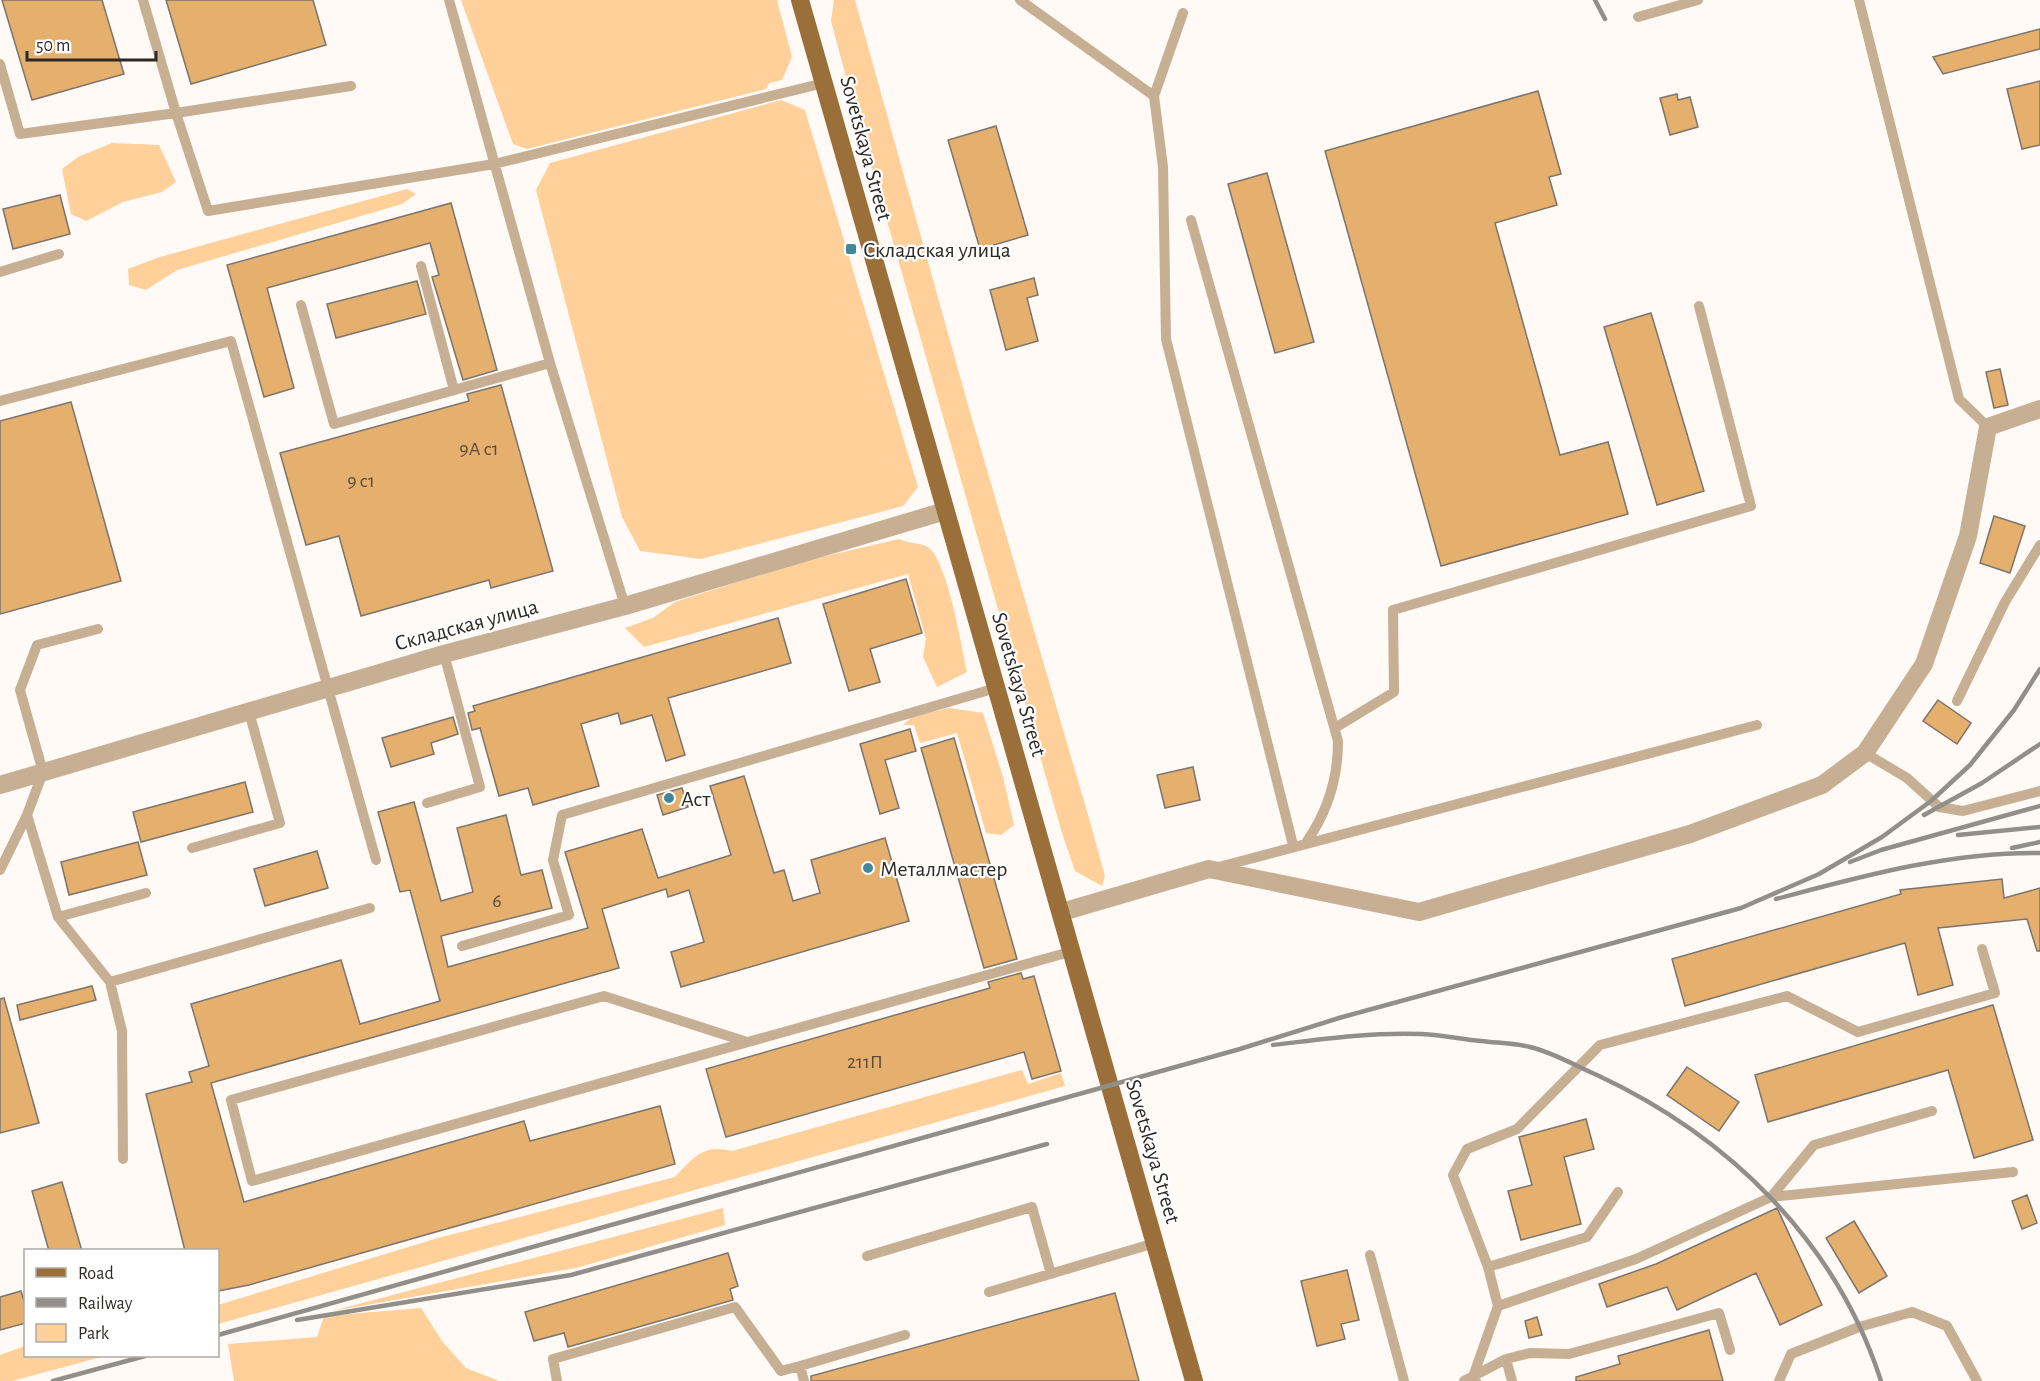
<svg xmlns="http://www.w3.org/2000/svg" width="2040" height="1381" font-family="'Alegreya Sans',sans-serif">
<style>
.green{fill:#ffd09a}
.building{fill:#e5af6e;stroke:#7c756d;stroke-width:1.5}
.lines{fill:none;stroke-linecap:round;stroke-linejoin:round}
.service{stroke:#c7af94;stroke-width:10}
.minor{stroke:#c7af94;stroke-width:18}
.primary{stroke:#9a6f3a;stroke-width:18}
.rail{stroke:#928f8a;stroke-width:4.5}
.poi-dot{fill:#468699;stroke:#fff;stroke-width:2}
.labels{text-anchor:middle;stroke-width:4.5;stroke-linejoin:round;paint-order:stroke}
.number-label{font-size:20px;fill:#5b4b38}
.street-label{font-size:22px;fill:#2d2a26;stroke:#fff}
.poi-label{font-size:22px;fill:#2d2a26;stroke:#fff;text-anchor:start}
</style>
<rect width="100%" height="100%" fill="#fffaf5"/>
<path class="green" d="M461 0H777L792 57 782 80 769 83 766 89 527 149 513 144Z
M834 0H855L968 405 1091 825 1105 876 1102 886 1075 871 1062 833 849 88 831 21Z
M781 100 805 110 918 487 903 506 701 559 640 551 622 517 536 190 550 163Z
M112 143 159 145 176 182 162 192 123 202 86 221 71 214 62 169 78 157Z
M407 189 416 194 402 204 177 270 146 290 129 285 128 269 160 257Z
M899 539C908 543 918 543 926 546 947 555 962 649 967 672L937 687 923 657 926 639 908 574 644 647 625 628 653 618 675 602 800 562Z
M949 708 983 713 1003 777 1014 825 1001 835 986 833 957 733 920 743 914 725H903L913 716Z
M1022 1070 1028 1084 1061 1073 1065 1086 218 1324V1305L438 1238 675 1177C692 1159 703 1143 732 1151Z
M723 1208 725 1225 576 1268 332 1311Z
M421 1308 442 1341 466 1368 499 1381H234L228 1344 317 1337 324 1316Z
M25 1346 26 1356H105L12 1381H0V1355Z"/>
<path class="building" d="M2 0H102L124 74 32 100Z
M166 0H313L326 45 191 84Z
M2040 29V49L1943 74 1933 57Z
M2040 81V145L2022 149 2007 89Z
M1538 91 1561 174 1549 177 1557 205 1495 223 1560 455 1608 442 1628 514 1441 566 1325 151Z
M1677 94 1678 100 1690 97 1698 127 1670 135 1660 98Z
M996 126 1028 235 980 249 948 140Z
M1267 173 1314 342 1275 353 1228 184Z
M60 195 70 234 13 249 3 209Z
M451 203 497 370 463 380 432 277 439 275 430 243 267 288 294 388 264 397 227 265Z
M1034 278 1038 295 1027 298 1038 341 1006 350 990 290Z
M417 281 426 314 336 338 327 304Z
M1651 313 1704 491 1657 505 1604 327Z
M2000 369 2008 405 1994 408 1986 372Z
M501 385 553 571 491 588 489 580 361 616 339 536 306 545 280 453 469 401 467 394Z
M71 402 121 581 0 614V421Z
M1994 516 2025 526 2010 573 1980 563Z
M906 579 922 633 870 649 880 682 849 691 823 604Z
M778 618 791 663 668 698 685 755 666 761 652 715 621 724 618 713 581 724 599 786 533 805 528 788 499 796 480 728 472 730 468 713 475 711 473 706Z
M1938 700 1971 723 1957 744 1923 721Z
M453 717 458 734 431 743 434 754 391 767 382 738Z
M910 729 916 751 885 760 899 808 880 814 860 744Z
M954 738 1017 959 984 968 921 748Z
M1193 767 1200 800 1165 808 1157 775Z
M744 776 774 873 784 870 793 901 820 893 811 860 885 838 909 921 681 987 671 952 704 942 689 890 668 897 666 889 602 909 619 968 211 1083 244 1202 524 1121 530 1141 660 1106 675 1164 249 1285 218 1291V1251H185L146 1094 192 1082 189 1072 209 1066 191 1004 341 960 360 1024 440 1001 410 890 400 892 378 812 414 802 441 901 473 892 457 828 506 815 521 875 542 870 552 908 441 936 448 967 588 928 565 852 642 829 658 878 731 855 710 786Z
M245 782 253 812 141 842 133 812Z
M682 788 688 807 663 815 657 795Z
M138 842 147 875 69 895 61 862Z
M317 851 328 888 265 906 254 869Z
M2002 879 2004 898 2040 888V951H2037L2027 919 1938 928 1953 985 1918 995 1905 943 1685 1006 1672 959 1901 894 1900 890Z
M1021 973 1023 979 1034 976 1061 1071 1032 1079 1024 1052 726 1137 706 1069 990 988 988 982Z
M92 986 96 1000 20 1020 17 1005Z
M4 998 39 1123 0 1133V999Z
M1993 1005 2033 1140 1974 1158 1948 1070 1768 1122 1755 1075Z
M1687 1067 1739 1102 1719 1131 1667 1095Z
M1586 1119 1594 1149 1564 1157 1581 1224 1521 1240 1508 1191 1532 1185 1519 1137Z
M62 1182 82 1251H49L32 1191Z
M2027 1195 2037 1223 2022 1229 2012 1201Z
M1777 1208 1822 1305 1780 1325 1756 1273 1677 1310 1667 1287 1607 1307 1599 1284 1656 1264Z
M1854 1221 1887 1276 1859 1293 1826 1238Z
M728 1253 738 1286 730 1289 733 1300 568 1347 564 1333 534 1341 525 1312Z
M1347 1270 1359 1320 1341 1324 1345 1339 1317 1346 1301 1281Z
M21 1291 26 1307V1323L0 1330V1297Z
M1115 1293 1139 1381H811V1376Z
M1537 1317 1542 1335 1529 1338 1525 1321Z
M1709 1330 1723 1381H1576V1377L1620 1364 1618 1356Z"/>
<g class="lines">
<path class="service" d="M449 0 550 363 625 606
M1020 0 1154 96
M1859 0 1959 399 1988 427
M1183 13 1154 96 1163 167 1166 339 1293 845
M1638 17 1698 0
M0 64 20 134 176 113 143 0
M351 86 176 113 208 211 494 164 824 83
M1191 220 1338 741C1338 777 1328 811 1307 841
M421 266 454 390
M0 272 59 254
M301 305 334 424 550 363
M0 401 231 341 376 860
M98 629 37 645 20 690 43 772 27 815 58 917 110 982 370 908
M1957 701 2005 602 2040 545
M1335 728 1394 692 1393 610 1751 506 1699 306
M1865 753 1907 778 1939 807 1963 811 2040 791
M427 803 480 787 444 654
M192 848 280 823 249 712
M1215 868 1757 725
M0 870 27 815
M58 917 146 893
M462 946 569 915 553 860 562 815 996 688
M110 982 122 1031 123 1159
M747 1042 604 996 231 1100 252 1181 1073 951
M1771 1197 1814 1145 1932 1111
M1370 1255 1404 1381
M867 1256 1032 1207 1051 1274
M1488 1267 1587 1237 1618 1192
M989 1292 1155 1243
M1498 1306 1636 1259 1771 1197 2013 1172
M1506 1359 1512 1381
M557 1381 553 1359 735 1307 781 1371 800 1366
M804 1381 800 1366 905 1335
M1464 1381 1506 1359 1530 1353 1569 1354 1719 1313 1730 1350
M1476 1381 1474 1374 1498 1306 1488 1267 1453 1175 1467 1149 1517 1129 1600 1045 1787 996 1858 1032 1995 993 1982 949
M1779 1381 1791 1354 1859 1327 1912 1312 1947 1326 1977 1381"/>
<path class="minor" d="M0 785 444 654 625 606 945 511
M1062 912 1209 869 1419 912 1690 834 1822 785 1865 753 1924 664 1968 536 1988 427 2040 409"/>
<path class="primary" d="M800 0 1194 1381"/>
<path class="rail" d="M1595 0 1605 19
M1924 815 1982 783 2040 744
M1958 835 2040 827
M2012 848 2040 842
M1850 862 1881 850 2040 806
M1776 899C1863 876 1949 852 2040 853
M1273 1045C1322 1039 1372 1032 1422 1034 1442 1035 1461 1039 1481 1041 1497 1043 1514 1043 1530 1047 1552 1052 1576 1066 1597 1075 1728 1136 1836 1241 1881 1381
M297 1320 571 1275 1047 1144
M218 1335 1240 1049 1339 1018 1741 908 1819 874 1882 837 1931 801 1970 765 2014 710 2040 669
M53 1381 145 1356"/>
</g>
<g class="poi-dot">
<rect x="845" y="243" width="12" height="12" rx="3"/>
<circle cx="669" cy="798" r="6"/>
<circle cx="868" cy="868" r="6"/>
</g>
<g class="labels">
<g class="number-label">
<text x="479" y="455">9А с1</text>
<text x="361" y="487">9 с1</text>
<text x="497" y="907">6</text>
<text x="865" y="1068">211П</text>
</g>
<g class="street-label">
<text transform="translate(867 148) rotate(75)" y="8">Sovetskaya Street</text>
<text transform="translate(466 624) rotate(-15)" y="8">Складская улица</text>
<text transform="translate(1020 684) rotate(74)" y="8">Sovetskaya Street</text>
<text transform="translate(1154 1151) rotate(74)" y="8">Sovetskaya Street</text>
</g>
<g class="poi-label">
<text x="863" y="257">Складская улица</text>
<text x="681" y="806">Аст</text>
<text x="880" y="876">Металлмастер</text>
</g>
</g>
<rect x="24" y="1249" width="195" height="108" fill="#ffffff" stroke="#abaaa8" stroke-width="1.5"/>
<rect x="36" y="1268" width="30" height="9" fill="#9a6f3a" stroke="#abaaa8" stroke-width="1.5"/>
<text x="78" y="1279" font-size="18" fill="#2d2a26">Road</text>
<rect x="36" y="1298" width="30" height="9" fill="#928f8a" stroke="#abaaa8" stroke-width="1.5"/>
<text x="78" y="1309" font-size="18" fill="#2d2a26">Railway</text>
<rect x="36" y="1324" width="30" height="18" fill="#ffd09a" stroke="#abaaa8" stroke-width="1.5"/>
<text x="78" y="1339" font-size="18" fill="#2d2a26">Park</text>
<path d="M27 51v9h129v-9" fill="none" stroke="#2d2a26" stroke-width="3"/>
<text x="36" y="51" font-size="18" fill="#2d2a26" stroke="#ffffff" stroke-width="4.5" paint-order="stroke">50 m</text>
</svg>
